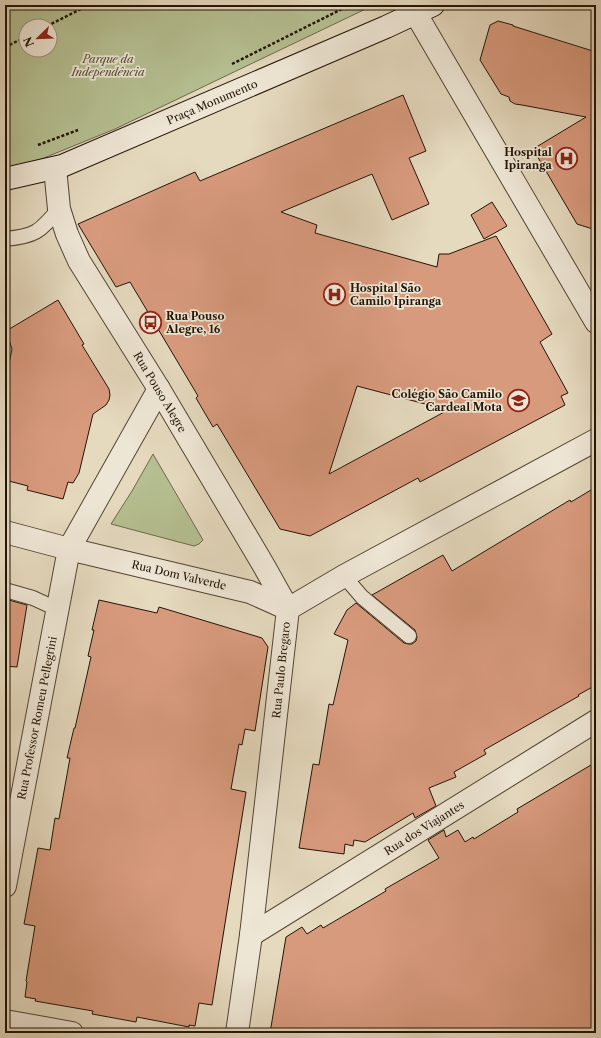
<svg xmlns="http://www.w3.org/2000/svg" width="601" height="1038" font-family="'Libre Caslon Text',serif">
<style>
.green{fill:#b5bf91;stroke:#6c6a4c;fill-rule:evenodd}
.building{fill:#d89a7d;stroke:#231406;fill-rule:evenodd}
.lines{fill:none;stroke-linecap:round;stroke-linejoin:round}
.service-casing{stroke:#544534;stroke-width:16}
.minor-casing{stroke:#544534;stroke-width:24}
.tertiary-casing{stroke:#544534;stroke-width:24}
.secondary-casing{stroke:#231406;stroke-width:24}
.path{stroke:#231406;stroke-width:2.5;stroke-dasharray:3 2;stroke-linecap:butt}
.service{stroke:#eee6d5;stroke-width:14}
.minor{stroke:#eee6d5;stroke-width:22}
.tertiary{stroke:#eee6d5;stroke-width:22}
.secondary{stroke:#eee6d5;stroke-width:22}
.labels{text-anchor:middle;stroke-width:3.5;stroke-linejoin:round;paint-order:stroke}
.park-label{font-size:11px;font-style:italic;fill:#565037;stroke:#eee6d5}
.street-label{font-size:11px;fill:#231406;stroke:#eee6d5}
.poi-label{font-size:11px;font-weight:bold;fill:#231406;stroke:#eee6d5;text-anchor:end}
</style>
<rect width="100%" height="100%" fill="#e5d9be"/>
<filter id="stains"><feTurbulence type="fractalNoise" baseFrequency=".005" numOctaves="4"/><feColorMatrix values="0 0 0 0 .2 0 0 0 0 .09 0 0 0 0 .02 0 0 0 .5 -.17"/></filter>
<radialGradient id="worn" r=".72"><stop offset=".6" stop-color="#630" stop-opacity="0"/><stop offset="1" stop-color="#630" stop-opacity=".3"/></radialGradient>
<path class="green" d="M5 5H374L115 129 39 160 5 169ZM26 26H50V50H26Z
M153 454 203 540 199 544 194 546 111 524 132 491Z"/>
<path class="building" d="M498 21 513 25V26L596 52V230L577 224 533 149 586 117 522 105 515 104 510 101 509 97 501 94 480 60 490 25Z
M403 95 426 151 409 158 429 204 392 220 372 174 281 212 317 225 315 233 437 267 439 254H449L496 236 552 334 540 342 568 393 561 396 565 405 420 482 418 478 310 536 280 529 217 424 213 427 196 398 198 396 130 282 116 287 78 224 195 172 200 181ZM357 386 448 410 329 474Z
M492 202 507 226 484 239 471 215Z
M58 300 84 344 82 345 109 389 110 395 109 400 106 405 93 414 79 473 73 483 68 482 63 499 27 490 28 486 5 480V382L12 349 6 331Z
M596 487V685L578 695 579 696 484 750 486 754 454 772 456 777 429 788 436 806 415 818 413 813 365 842 354 840 353 846 345 844 344 854 299 848 313 764 319 765 329 704 333 705 348 640 334 634 347 610 356 603 404 643 408 644H412L416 641 417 637 415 630 372 595 443 555 452 571 570 500 571 502Z
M5 599 27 605 17 667 5 666Z
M99 600 157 613 159 607 262 638 268 647 255 731 245 729 242 745 239 744 231 789 246 792 212 1005 199 1003 195 1026 189 1025V1027L137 1017 136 1022 92 1014 93 1011 35 1001 36 999 25 997 27 982 26 981 35 926 24 924 38 848 50 850 55 818 59 819 70 758H67L74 728H75L91 657 88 656 94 630H92Z
M596 762V1033H270L286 937 302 927 307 934 321 925 323 928 386 891 385 889 439 858 428 840 444 830 446 837 458 830 465 842 473 837 474 839 518 812 517 809Z"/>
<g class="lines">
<defs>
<path id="service" d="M5 239C36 236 39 232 59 209
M344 576 362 597 409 636
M5 590 33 598 57 609"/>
<path id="minor" d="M5 532 69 549 250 592 288 609
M5 886 69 549 159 389
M251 935 596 721
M5 1021 72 1033"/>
<path id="tertiary" d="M416 14 596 322
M55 168 59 209 67 234 79 261 159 389 264 566 288 609
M288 609 344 576 596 440
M237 1033 251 935 288 609"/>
<path id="secondary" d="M5 179 62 166 386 27 433 5"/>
</defs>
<use href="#service" class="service-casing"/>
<use href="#minor" class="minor-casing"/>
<use href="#tertiary" class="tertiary-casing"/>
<use href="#secondary" class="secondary-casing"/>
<path class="path" d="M79 5 81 9
M47 26 89 5
M5 47 26 37
M232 64 350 5
M38 145 78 130"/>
<use href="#service" class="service"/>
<use href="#minor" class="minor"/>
<use href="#tertiary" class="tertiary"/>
<use href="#secondary" class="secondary"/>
</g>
<defs>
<symbol id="hospital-ring" viewBox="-11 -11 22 22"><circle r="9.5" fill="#eee6d5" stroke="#8f2418" stroke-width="1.5"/><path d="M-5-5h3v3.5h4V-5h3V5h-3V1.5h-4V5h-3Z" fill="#8f2418"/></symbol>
<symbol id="bus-ring" viewBox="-11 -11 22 22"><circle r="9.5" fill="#eee6d5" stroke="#8f2418" stroke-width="1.5"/><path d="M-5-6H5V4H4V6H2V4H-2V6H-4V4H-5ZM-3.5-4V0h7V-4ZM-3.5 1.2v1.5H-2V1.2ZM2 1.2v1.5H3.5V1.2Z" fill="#8f2418"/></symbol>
<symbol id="school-ring" viewBox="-11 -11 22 22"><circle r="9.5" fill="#eee6d5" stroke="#8f2418" stroke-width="1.5"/><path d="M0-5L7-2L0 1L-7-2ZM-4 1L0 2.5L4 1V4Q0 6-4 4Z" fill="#8f2418"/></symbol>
</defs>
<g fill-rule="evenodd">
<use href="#hospital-ring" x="554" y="146" width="25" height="25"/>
<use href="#hospital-ring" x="322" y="282" width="25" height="25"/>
<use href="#bus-ring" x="138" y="310" width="25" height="25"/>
<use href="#school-ring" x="506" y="388" width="25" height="25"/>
</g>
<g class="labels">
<g class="park-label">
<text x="108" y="63">Parque da<tspan x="108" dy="13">Independência</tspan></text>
</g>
<g class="street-label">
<text transform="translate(212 102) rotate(-23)" y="4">Praça Monumento</text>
<text transform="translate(160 392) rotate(59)" y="4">Rua Pouso Alegre</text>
<text transform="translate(179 575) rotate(13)" y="4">Rua Dom Valverde</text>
<text transform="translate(281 670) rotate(-84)" y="4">Rua Paulo Bregaro</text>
<text transform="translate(37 718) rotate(-79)" y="4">Rua Professor Romeu Pellegrini</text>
<text transform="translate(424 828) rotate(-32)" y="4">Rua dos Viajantes</text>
</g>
<g class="poi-label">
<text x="552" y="156">Hospital<tspan x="552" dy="13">Ipiranga</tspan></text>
<text x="350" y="292" text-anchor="start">Hospital São<tspan x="350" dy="13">Camilo Ipiranga</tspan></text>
<text x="166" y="320" text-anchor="start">Rua Pouso<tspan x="166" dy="13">Alegre, 16</tspan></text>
<text x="502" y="398">Colégio São Camilo<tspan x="502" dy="13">Cardeal Mota</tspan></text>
</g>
</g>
<rect width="601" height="1038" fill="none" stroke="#e5d9be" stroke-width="20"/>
<rect x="6" y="6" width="589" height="1026" fill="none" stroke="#231406" stroke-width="2"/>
<rect x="10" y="10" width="581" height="1018" fill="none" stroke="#231406"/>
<g transform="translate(38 38) rotate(247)"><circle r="19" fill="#eee6d5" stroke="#9d9282"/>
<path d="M0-3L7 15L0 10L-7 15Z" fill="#8f2418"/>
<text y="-6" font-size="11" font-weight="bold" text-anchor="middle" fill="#231406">N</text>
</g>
<rect width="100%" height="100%" filter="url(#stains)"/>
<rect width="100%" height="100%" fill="url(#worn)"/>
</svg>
